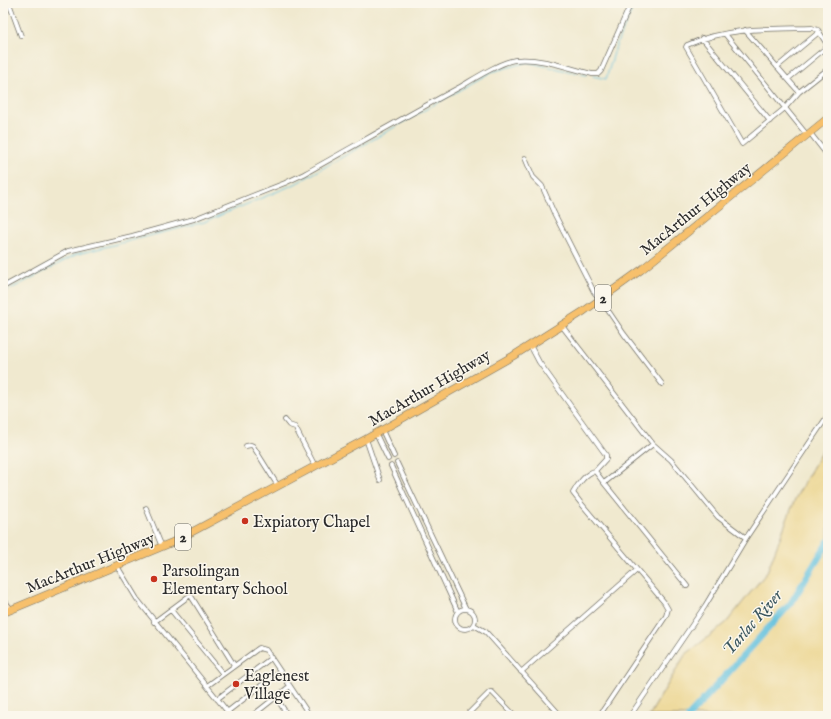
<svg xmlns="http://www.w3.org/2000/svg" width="831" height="719" font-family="'IM FELL English',serif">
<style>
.sand{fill:#eeda9e;stroke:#8c8264}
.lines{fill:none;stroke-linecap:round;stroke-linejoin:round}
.stream{stroke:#5fbfdd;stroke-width:1}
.river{stroke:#5fbfdd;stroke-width:7}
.street-casing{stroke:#706e64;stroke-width:5.5}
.secondary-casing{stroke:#706e64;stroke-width:7}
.highway-casing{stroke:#706e64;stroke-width:8}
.street{stroke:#fff;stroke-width:4}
.secondary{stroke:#fce6c4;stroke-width:5.5}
.highway{stroke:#f7c06c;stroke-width:7}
.poi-dot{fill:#c8321e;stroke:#fbf7ec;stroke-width:1.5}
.labels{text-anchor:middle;stroke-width:3;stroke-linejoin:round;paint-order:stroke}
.shield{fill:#fbf7ec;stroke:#696865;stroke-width:1}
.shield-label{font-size:15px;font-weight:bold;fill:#2b2b2b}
.street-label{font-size:16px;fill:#2b2b2b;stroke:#fbf7ec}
.poi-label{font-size:16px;fill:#2b2b2b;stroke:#fbf7ec;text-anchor:start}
.water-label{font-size:17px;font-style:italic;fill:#3b5760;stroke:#fbf7ec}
</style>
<rect width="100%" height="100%" fill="#fbf7ec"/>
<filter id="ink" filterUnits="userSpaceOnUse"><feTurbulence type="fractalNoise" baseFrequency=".025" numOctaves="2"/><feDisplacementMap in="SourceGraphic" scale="8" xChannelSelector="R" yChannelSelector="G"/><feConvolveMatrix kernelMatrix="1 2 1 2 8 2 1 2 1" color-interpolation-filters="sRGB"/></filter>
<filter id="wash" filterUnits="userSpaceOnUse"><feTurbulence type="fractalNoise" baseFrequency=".012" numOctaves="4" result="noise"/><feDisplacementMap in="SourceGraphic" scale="16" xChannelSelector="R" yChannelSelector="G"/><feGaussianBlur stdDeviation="0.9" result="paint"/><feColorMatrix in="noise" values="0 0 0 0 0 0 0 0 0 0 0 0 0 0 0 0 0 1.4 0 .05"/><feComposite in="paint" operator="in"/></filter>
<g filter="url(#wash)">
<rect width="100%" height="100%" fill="#f0e9cf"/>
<path class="sand" d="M828 440V716H649L685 655 726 623 767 572 795 499Z"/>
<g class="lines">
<path class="stream" d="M593 76 606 79 617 43 635 3
M3 293 77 254 204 222 295 184 491 72 527 62 586 75"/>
<path class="river" d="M689 716 791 603 828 542"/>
</g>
</g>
<g filter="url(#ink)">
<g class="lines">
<defs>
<path id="street" d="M9 3 21 36
M745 30 799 92 785 108 742 144 686 47 687 45C728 27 769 29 812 28L818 30 828 46
M725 34 807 135
M702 38 770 121
M777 67 819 32
M788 79 828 46
M799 92 828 69
M810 133 828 156
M525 158 533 177 542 186 554 213 594 292 603 303 624 334 662 384
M3 287 68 251 132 236 194 219 285 183 304 174C356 145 408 115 460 87 474 79 500 62 515 60 540 57 568 68 592 74H598L601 71 631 3
M562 326 653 444 671 460 718 517 746 538
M530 345 539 362 606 455V459L595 471 604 483
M285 420 289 425 295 427 315 466
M382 430 394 456
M376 434 388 459
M366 439 380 480
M653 444 604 483 687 586
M246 446 251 445 253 446 278 486
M397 463 466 609
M391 466 458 612
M595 471C587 472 577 485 573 493L580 502 664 602 668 609 666 616 599 716
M146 508 162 547
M117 566 137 599 231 716
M455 619a10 10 0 1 1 20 0a10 10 0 1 1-20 0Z
M171 610 223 674
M154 622 189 596H191L234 665
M474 625 486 632 561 716
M521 672 637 570
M207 686 259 648 266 650 310 716
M276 697 288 716
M217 699 271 658
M227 712 280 671
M252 716 290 686
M466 716 490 692H492L515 716
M630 716 705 606 746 538 828 415"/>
<path id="secondary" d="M3 600 10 609"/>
<path id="highway" d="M3 613 173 542 366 439 513 356 584 311 641 270 828 118"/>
</defs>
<use href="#street" class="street-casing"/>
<use href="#secondary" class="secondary-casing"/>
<use href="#highway" class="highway-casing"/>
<use href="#street" class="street"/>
<use href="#secondary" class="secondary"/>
<use href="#highway" class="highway"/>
</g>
</g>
<g class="poi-dot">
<circle cx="245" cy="521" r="4"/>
<circle cx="154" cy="579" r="4"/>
<circle cx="236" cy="684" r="4"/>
</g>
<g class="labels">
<g class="shield">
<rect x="595" y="285" width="16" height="26" rx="3"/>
<rect x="175" y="524" width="16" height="26" rx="3"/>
</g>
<g class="shield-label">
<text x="603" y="303">2</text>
<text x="183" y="542">2</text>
</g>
<g class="street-label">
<text transform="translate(695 208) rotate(-39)" y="6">MacArthur Highway</text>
<text transform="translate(429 387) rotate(-30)" y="6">MacArthur Highway</text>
<text transform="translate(90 562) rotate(-22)" y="6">MacArthur Highway</text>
</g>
<g class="poi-label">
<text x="253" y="527">Expiatory Chapel</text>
<text x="162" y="576">Parsolingan<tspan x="162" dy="18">Elementary School</tspan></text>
<text x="244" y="681">Eaglenest<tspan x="244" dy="18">Village</tspan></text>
</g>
<g class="water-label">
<text transform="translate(752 622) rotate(-49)" y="6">Tarlac River</text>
</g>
</g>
<rect width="831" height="719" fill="none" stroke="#fbf7ec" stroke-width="16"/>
</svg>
